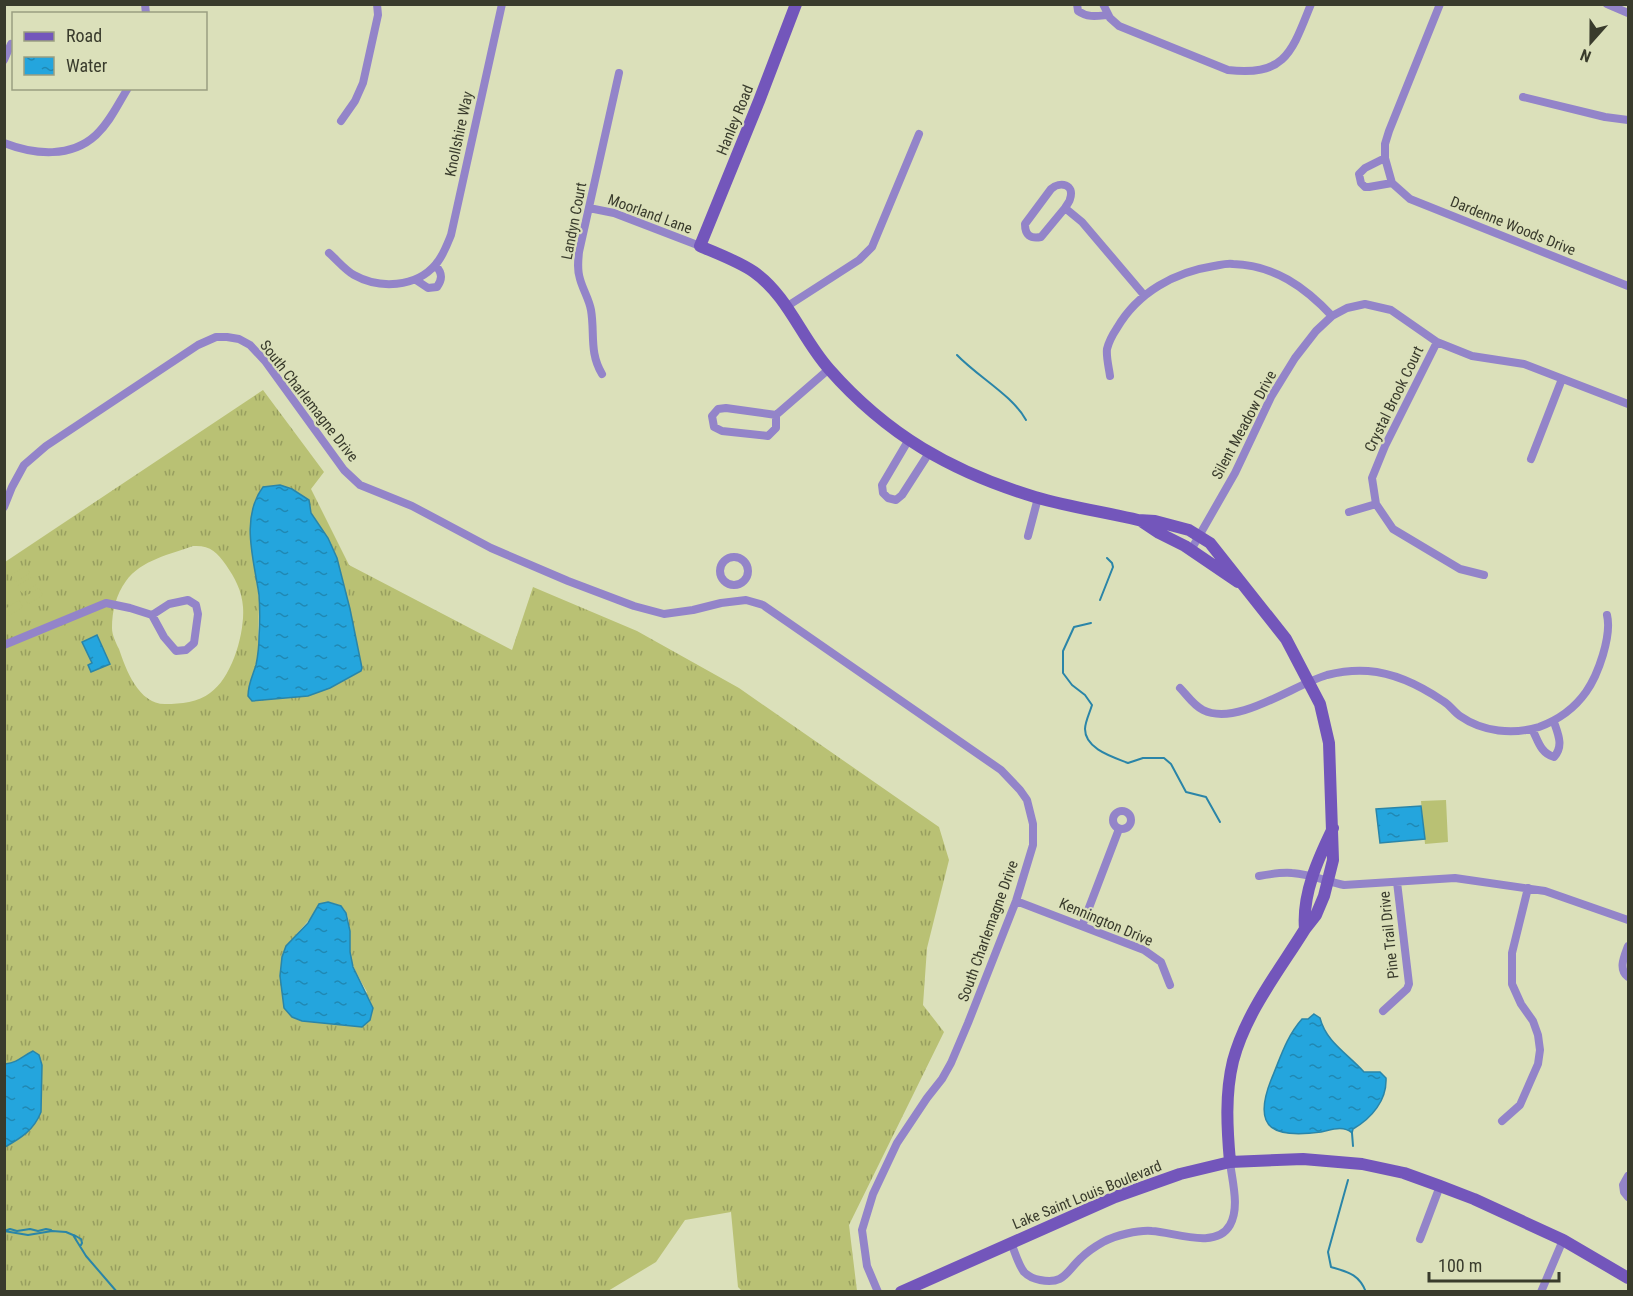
<svg xmlns="http://www.w3.org/2000/svg" width="1633" height="1296" font-family="'Roboto Condensed',sans-serif">
<style>
.grass{fill:url(#grass-tufts);fill-rule:evenodd}
.pitch{fill:#b9c174}
.water{fill:url(#water-ripples);stroke:#2a85a8;stroke-width:1.5}
.lines{fill:none;stroke-linecap:round;stroke-linejoin:round}
.stream{stroke:#2a85a8;stroke-width:2}
.street{stroke:#9384c9;stroke-width:8}
.secondary{stroke:#7356bb;stroke-width:12}
.labels{text-anchor:middle;stroke-width:4.5;stroke-linejoin:round;paint-order:stroke}
.street-label{font-size:15px;fill:#393b2c;stroke:#dbe0ba}
</style>
<defs>
<pattern id="grass-tufts" width="24" height="20" patternUnits="userSpaceOnUse" patternTransform="scale(1.5)"><rect width="24" height="20" fill="#b9c174"/><path d="M3 7l-1-3M5 7V3M7 7l1-3M15 17l-1-3M17 17v-4M19 17l1-3" fill="none" stroke="#979e5f"/></pattern>
<pattern id="water-ripples" width="26" height="14" patternUnits="userSpaceOnUse" patternTransform="scale(1.5)"><rect width="26" height="14" fill="#24a5dd"/><path d="M2 4q2-2 4 0t4 0M15 11q2-2 4 0t4 0" fill="none" stroke="#2088b3"/></pattern>
</defs>
<rect width="100%" height="100%" fill="#dbe0ba"/>
<path class="grass" d="M263 390 324 472 311 489 349 565 512 650 533 587 637 631 739 688 939 827 949 860 927 948 923 1005 944 1032 849 1225 857 1291H742L738 1287 731 1212 685 1220 656 1262 608 1291H5V562ZM280 485C296 491 309 494 311 513L337 558 350 609 362 668 361 671C339 684 319 695 293 697L256 666 258 652 259 598 251 543 255 500 263 487ZM193 546C210 545 217 552 226 565 235 578 242 591 243 607 245 633 232 678 210 693 199 702 180 704 166 704 139 705 126 670 119 649 116 643 112 635 112 628 112 611 116 595 126 581 141 560 171 554 193 546ZM328 902C332 903 338 904 341 906 353 915 348 940 350 952 351 967 360 979 367 992L318 1022 302 1021 286 946C300 931 312 914 328 902Z"/>
<path class="pitch" d="M26 566 30 573 15 582 11 575Z
M32 577 37 584 22 593 17 586Z
M39 588 43 595 28 604 24 597Z
M19 600 23 607 8 616 5 609Z
M1446 800 1448 842 1425 844 1421 801Z"/>
<path class="water" d="M280 485 292 489 309 500 311 513 328 538 337 558 350 609 362 668 361 671 330 688 308 696 252 701 248 696C248 684 253 675 256 665 258 655 259 646 259 637 260 623 260 609 259 595 254 560 240 518 263 487Z
M97 635 110 664 91 672 88 665 92 663 82 642Z
M1421 806 1425 839 1380 843 1376 809Z
M328 902 341 906 346 913 350 931V952L353 967 373 1008 370 1020 362 1027 302 1021 292 1017 284 1008 280 976 282 957 286 946 308 923 319 904Z
M1314 1014 1320 1018C1326 1042 1348 1054 1364 1072H1380L1386 1078C1387 1100 1372 1118 1353 1129L1352 1133C1343 1125 1331 1130 1321 1132 1276 1138 1251 1131 1271 1080 1280 1059 1286 1037 1302 1019H1308Z
M33 1051 39 1055 42 1065 41 1112C34 1130 21 1138 5 1147V1064C19 1062 21 1057 33 1051Z"/>
<g class="lines">
<path class="stream" d="M957 355C978 377 1012 395 1026 420
M1100 600 1113 567 1112 563 1107 558
M1091 623 1074 627 1063 651V673L1072 685 1085 695 1092 705C1090 712 1085 722 1085 729 1085 749 1113 757 1128 763L1143 758H1164L1171 764 1186 792 1206 797 1220 822
M1352 1133 1353 1146
M1348 1180 1328 1252 1331 1267C1348 1272 1359 1274 1366 1292
M7 1230 10 1229 17 1231 30 1229 38 1231 46 1229 51 1230
M4 1231 28 1235 52 1231 66 1232 73 1235 86 1256 117 1292
M74 1235 81 1239 82 1243 81 1245"/>
<path class="street" d="M145 4 146 14
M1077 4 1078 11C1088 18 1097 16 1108 15
M1103 4 1110 18 1119 26 1228 70C1286 77 1292 51 1311 4
M1440 4 1389 131 1385 144V158L1392 183 1410 199 1628 286
M1607 4 1628 13
M4 60 11 44
M1523 97 1605 117 1628 120
M341 121 355 101 363 83 378 15 377 4
M4 143C35 155 71 158 96 135 110 122 118 104 128 88
M1385 158 1365 168 1359 174 1361 183 1365 187H1369L1392 183
M589 208 614 213 700 246
M1065 208 1041 237C1030 239 1025 235 1025 224L1051 189C1060 181 1075 184 1070 199 1070 201 1066 206 1065 208L1082 222 1144 295
M329 253C337 260 345 270 354 275 379 289 416 288 436 264 443 256 447 245 451 235L502 4
M416 280 428 288 437 287C443 279 442 272 435 265
M786 307 859 260 872 247 919 134
M1437 342 1385 446 1372 478 1376 504 1393 529 1460 569 1484 575
M602 374C589 352 595 334 591 310 589 299 583 290 580 279 577 270 578 261 579 252L619 73
M1110 376C1109 368 1106 357 1107 349 1109 341 1113 334 1117 328 1138 292 1175 272 1214 266 1220 265 1227 263 1233 264 1274 265 1305 287 1332 316
M776 415V428L768 436 722 431 714 427 712 416 718 409 726 408 776 415 829 369
M908 441 882 485 883 493 888 498 896 500 902 495 929 453
M1531 459 1562 379
M4 507 12 487 24 465 46 446 198 345 216 337H227L239 339 250 345 265 361 344 470 360 485 412 506 491 548 568 581 634 606 664 614 693 610 721 603 746 600 763 605 1001 770 1020 790 1027 800 1033 824V845L1016 901 968 1023 951 1063 942 1079 927 1098 897 1143 873 1194 862 1230 867 1266 878 1292
M1349 512 1376 504
M1028 536 1038 498
M1191 550 1235 473 1271 397 1295 358 1316 331 1332 316 1347 308 1365 304 1391 310 1437 342 1472 356 1524 364 1628 404
M720 571a14 14 0 1 1 28 0a14 14 0 1 1-28 0Z
M4 645 106 603 130 608 152 615 164 637 176 651 186 650 194 643 198 614 196 605 188 600 169 604 152 615
M1180 688C1187 695 1193 705 1203 710 1237 727 1293 685 1327 675 1339 672 1355 670 1368 671 1395 673 1421 686 1443 701 1450 705 1454 712 1460 716 1483 732 1513 735 1539 727 1558 720 1574 709 1586 692 1598 675 1612 636 1607 615
M1532 729C1538 740 1540 753 1554 757 1564 746 1558 734 1554 722
M1113 820a9 9 0 1 1 18 0a9 9 0 1 1-18 0Z
M1259 876C1270 874 1282 872 1292 873 1310 874 1326 881 1344 885L1455 878 1545 891 1628 920
M1016 901 1144 950 1161 962 1170 985
M1082 926 1119 829
M1628 946C1624 957 1618 969 1628 977
M1383 1011 1407 989 1409 984 1397 882
M1502 1121 1520 1105 1538 1064 1540 1050 1538 1035 1533 1021 1521 1004 1512 984V953L1528 888
M1628 1176 1623 1185 1624 1192 1628 1197
M1420 1239 1440 1186
M1011 1243C1015 1252 1018 1264 1024 1272 1028 1276 1034 1279 1040 1280 1064 1285 1066 1272 1081 1258 1087 1252 1096 1246 1103 1242 1116 1235 1138 1230 1152 1231 1174 1232 1216 1250 1230 1225 1240 1207 1232 1181 1230 1162
M1541 1292 1563 1240"/>
<path class="secondary" d="M796 4 759 101 700 246C718 254 738 261 754 272 788 296 802 339 829 369 887 435 952 472 1035 497 1069 507 1104 512 1138 520L1155 521 1189 530 1210 543 1286 639 1320 704 1329 743 1333 860 1324 896 1316 915 1305 929C1302 894 1318 859 1333 828
M1141 521 1159 533 1185 546 1238 582
M1230 1162C1227 1128 1225 1094 1233 1061 1246 1012 1279 971 1305 929
M901 1292 1115 1197 1180 1174 1230 1162 1303 1159 1362 1164 1404 1173 1440 1186 1474 1199 1563 1240 1628 1278"/>
</g>
<g class="labels">
<g class="street-label">
<text transform="translate(735 120) rotate(-68)" y="5">Hanley Road</text>
<text transform="translate(459 134) rotate(-78)" y="5">Knollshire Way</text>
<text transform="translate(650 214) rotate(20)" y="5">Moorland Lane</text>
<text transform="translate(574 221) rotate(-79)" y="5">Landyn Court</text>
<text transform="translate(1513 226) rotate(22)" y="5">Dardenne Woods Drive</text>
<text transform="translate(1394 399) rotate(-64)" y="5">Crystal Brook Court</text>
<text transform="translate(309 401) rotate(52)" y="5">South Charlemagne Drive</text>
<text transform="translate(1244 425) rotate(-62)" y="5">Silent Meadow Drive</text>
<text transform="translate(1106 922) rotate(23)" y="5">Kennington Drive</text>
<text transform="translate(988 931) rotate(-70)" y="5">South Charlemagne Drive</text>
<text transform="translate(1389 935) rotate(-96)" y="5">Pine Trail Drive</text>
<text transform="translate(1087 1195) rotate(-22)" y="5">Lake Saint Louis Boulevard</text>
</g>
</g>
<rect width="1633" height="1296" fill="none" stroke="#393b2c" stroke-width="12"/>
<rect x="12" y="12" width="195" height="78" fill="#dbe0ba" stroke="#9a9e81" stroke-width="1.5"/>
<rect x="24" y="32" width="30" height="9" fill="#7356bb" stroke="#9a9e81" stroke-width="1.5"/>
<text x="66" y="42" font-size="18" fill="#393b2c">Road</text>
<rect x="24" y="57" width="30" height="18" fill="url(#water-ripples)" stroke="#9a9e81" stroke-width="1.5"/>
<text x="66" y="72" font-size="18" fill="#393b2c">Water</text>
<g transform="translate(1591 42) rotate(201)" stroke="#dbe0ba" stroke-width="4.5" paint-order="stroke">
<path d="M0-4.5L10 22L0 15L-10 22Z" fill="#393b2c"/>
<text y="-9" font-size="16" font-weight="bold" text-anchor="middle" fill="#393b2c">N</text>
</g>
<path d="M1429 1272v9h130v-9" fill="none" stroke="#393b2c" stroke-width="3"/>
<text x="1438" y="1272" font-size="18" fill="#393b2c" stroke="#dbe0ba" stroke-width="4.5" paint-order="stroke">100 m</text>
</svg>
